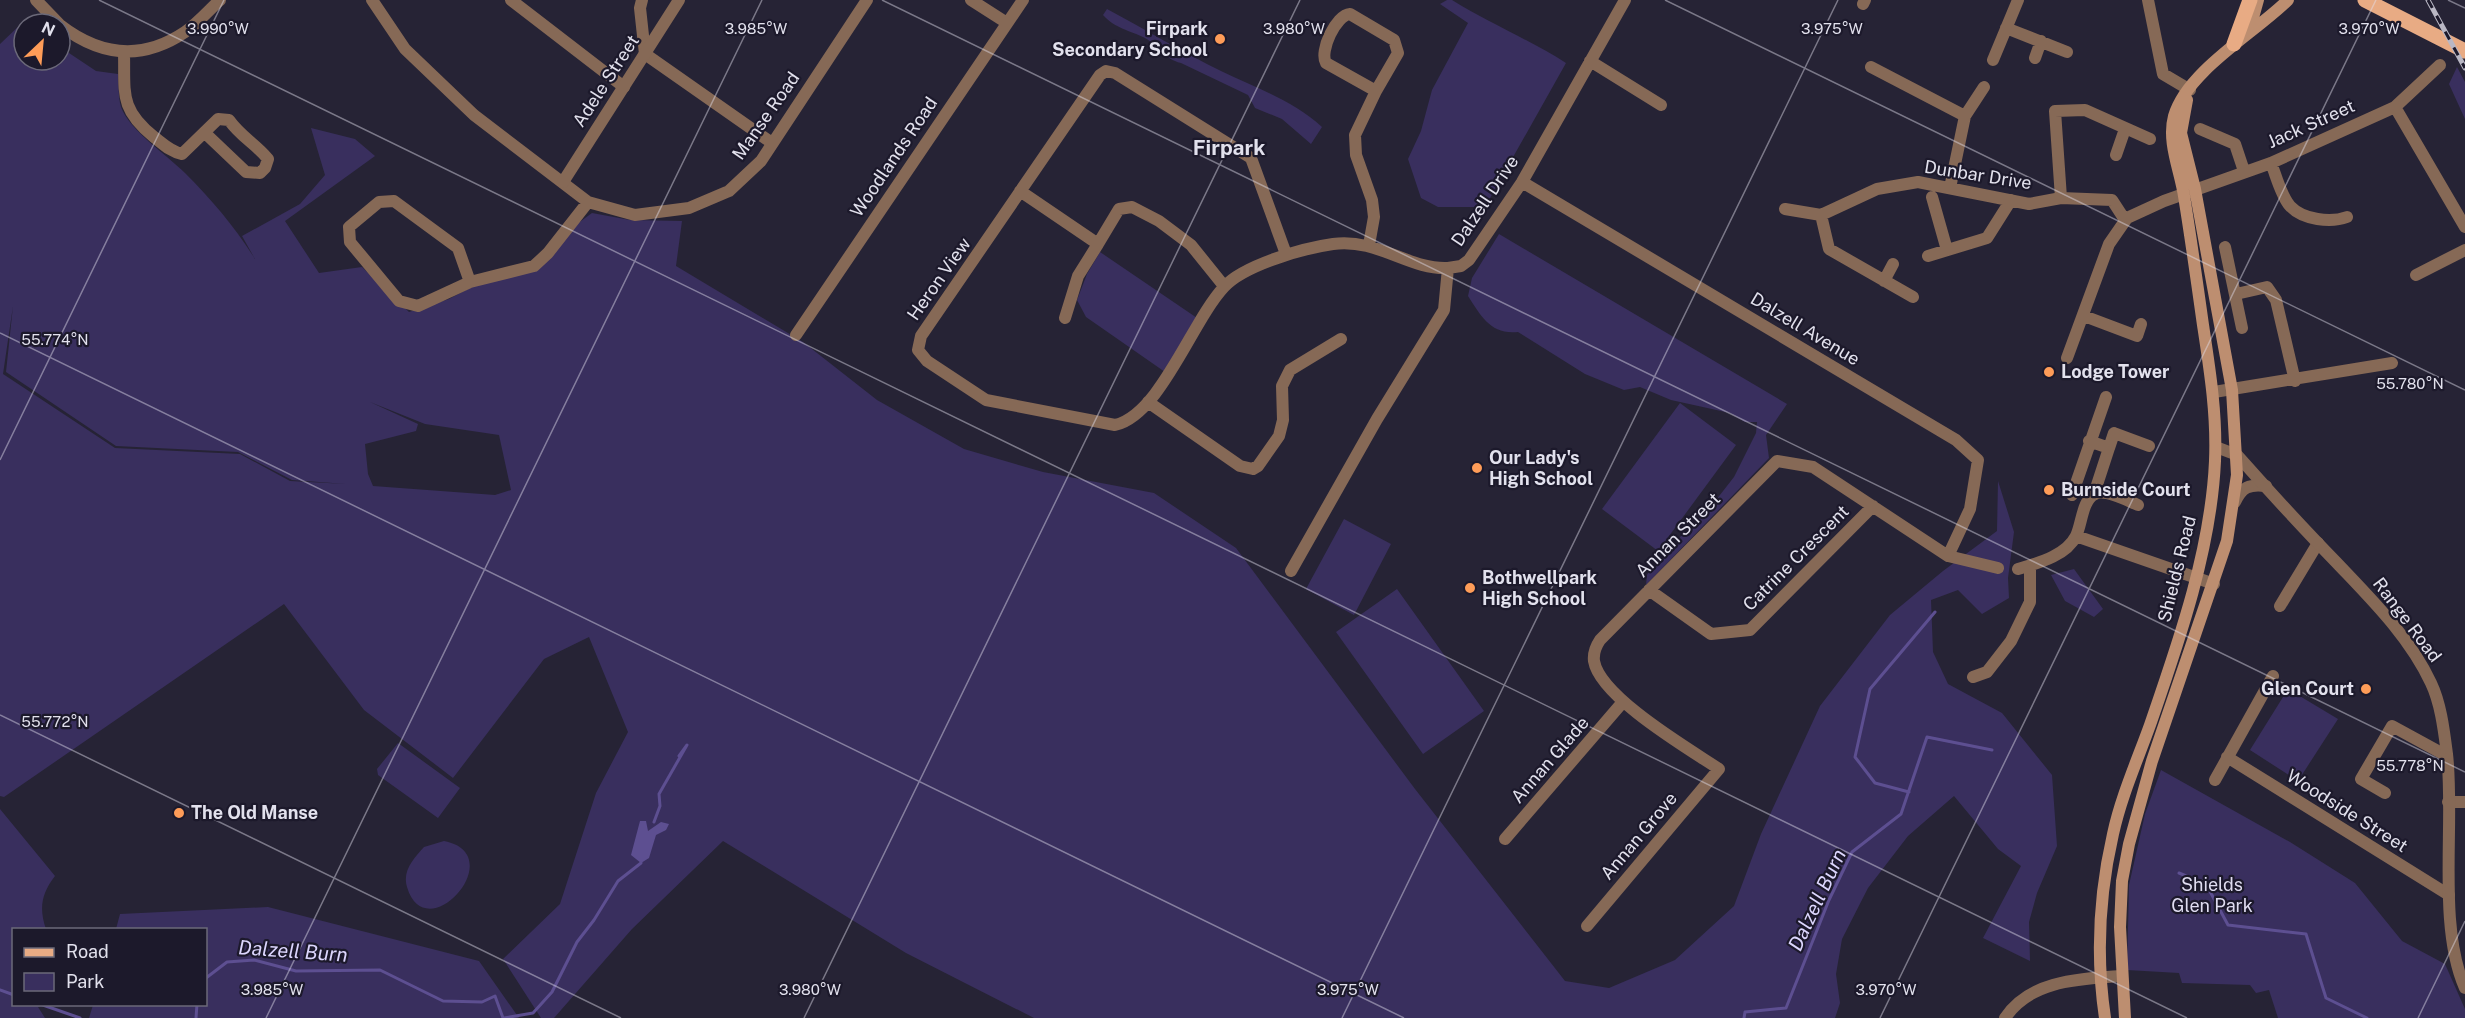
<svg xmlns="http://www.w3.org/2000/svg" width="2465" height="1018" font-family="'Public Sans',sans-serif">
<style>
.green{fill:#392f5e;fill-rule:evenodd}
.water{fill:#5d4f91}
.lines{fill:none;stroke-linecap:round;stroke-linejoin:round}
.stream{stroke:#5d4f91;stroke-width:3}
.minor{stroke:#866956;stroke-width:12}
.tertiary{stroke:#866956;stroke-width:12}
.secondary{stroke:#bd8e70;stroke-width:12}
.primary{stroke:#e8ab84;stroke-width:15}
.rail-casing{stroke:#b9b7c4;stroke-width:5}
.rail{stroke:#1c192b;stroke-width:3;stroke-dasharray:9;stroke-linecap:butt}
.ticks{fill:none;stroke:#e2e1ed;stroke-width:1.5;stroke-opacity:0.45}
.poi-dot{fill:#fe9c58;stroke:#1c192b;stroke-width:2}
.labels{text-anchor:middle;stroke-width:4.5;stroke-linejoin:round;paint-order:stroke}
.poi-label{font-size:18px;font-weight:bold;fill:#e2e1ed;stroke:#1c192b;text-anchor:start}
.street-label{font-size:18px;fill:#e2e1ed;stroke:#1c192b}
.park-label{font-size:18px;fill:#dfdcf0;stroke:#1c192b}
.water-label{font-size:20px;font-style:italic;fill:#dcd6fd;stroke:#1c192b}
.quarter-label{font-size:21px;font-weight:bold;fill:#e2e1ed;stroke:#1c192b}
.ticks-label{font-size:15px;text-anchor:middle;fill:#e2e1ed;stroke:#1c192b;stroke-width:4.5;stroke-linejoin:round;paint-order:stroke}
</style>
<rect width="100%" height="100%" fill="#262335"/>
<path class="green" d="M1447 0H1452C1489 23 1530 40 1566 63L1485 207H1438L1421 198 1408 159 1421 131 1432 90 1468 23 1440 4Z
M1107 9C1145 29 1182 52 1221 71 1256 88 1293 100 1322 127L1311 144 1282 119 1255 108 1248 95 1181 63C1164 59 1159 46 1145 38 1129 30 1116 29 1103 15Z
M22 23 24 60H60V47L96 71 118 74C119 84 118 97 121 107 129 130 167 155 185 173 212 200 235 227 255 259L242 236 300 204 325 175 311 128 355 139 375 156 285 221 319 273 362 267 409 312 449 299 501 271 530 272 570 229 592 213 630 220 682 221 676 266 803 342 877 400 964 449 1043 472 1154 493 1236 548 1415 789 1565 981 1609 988 1675 960 1734 906 1761 834 1820 706 1890 615 1943 571 1997 531 1998 481 2014 532 2008 578 2009 598 1982 614 1958 590 1931 600 1933 652 1948 684 2002 713 2052 775 2057 846 2037 893 2029 922 2030 961 1983 938 2021 866 1998 849 1954 796 1908 836 1868 888 1842 939 1836 974 1840 1003 1835 1018H1034L906 953 723 841 632 929 554 1018H541L503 959 560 904 596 793 628 732 589 637 544 659 453 778 364 710 284 604 4 797 0 796V44ZM13 306 6 372 116 446 238 452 292 480 346 484 290 481 240 454 115 448 3 374ZM370 402 425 424 499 435 511 490 495 495 373 486 368 474 365 444 416 431 418 424Z
M2457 67 2465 82V119L2449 84Z
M1499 234 1787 404 1766 435 1769 458 1646 585 1647 575 1654 564 1716 500 1734 477 1756 433 1757 422H1745L1730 413 1671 400 1640 387 1624 390 1585 374 1518 332C1491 335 1481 316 1468 296L1472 278Z
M1100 252 1200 320 1165 372 1086 317 1077 300 1087 274Z
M1680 403 1736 445 1658 551 1602 509Z
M1344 519 1391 544 1354 615 1306 589Z
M2074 569 2103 609 2094 617 2065 601 2051 575Z
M1397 589 1484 711 1423 754 1336 632Z
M2288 689 2338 719 2298 781 2250 750Z
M398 743 460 788 438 818 378 775 377 769Z
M2161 770 2290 842 2355 883 2402 941 2445 964 2465 1009V1018H2278L2269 990 2256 993 2250 985 2182 983 2179 973 2127 970 2129 885 2145 814Z
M0 809 55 876C41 894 39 909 46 929L14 930V1004L46 1005 38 1007 45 1018H0Z
M444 841C512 854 426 951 407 887 402 871 414 858 424 847Z
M268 907 479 961 519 1018H89L93 1005 206 1004V930L116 929 120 914Z"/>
<path class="water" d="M640 821H646L648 831 661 822 669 824 666 830 656 835 649 858 641 863 631 855Z"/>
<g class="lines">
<path class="stream" d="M1909 792 1875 783 1855 757 1870 689 1935 612
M654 822 660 806 659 794 687 745 679 756
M2179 873 2206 884 2228 925 2306 934 2326 998 2367 1018
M206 978 227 962 254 960 296 971 380 970 443 1001 482 1002 495 996 503 1018
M0 990 14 995
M40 1004 80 1018
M196 1018 197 1004
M504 1018 533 1013 552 992 577 942 594 920 618 881 641 863
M1744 1018 1745 1012 1786 1008 1829 900 1852 852 1901 814 1927 737 1992 750"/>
<path class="minor" d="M36 0 59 24
M372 0 405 49 474 115 588 202 635 215 689 208 729 191 761 161 867 0
M511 0 624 87
M642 0 640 8 645 54 772 143
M971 0 1007 23
M2148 0 2163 74 2190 90
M1863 4 1865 0
M60 25C100 56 142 61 185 32 198 23 209 10 220 0
M2006 28 2067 52
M124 52C125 93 119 109 154 137 163 144 171 152 182 154L218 119 229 120C241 137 256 144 268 159L265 168 260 173 246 172 205 133
M2035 58 2041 41
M1993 60 2018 0
M1590 61 1661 105
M1871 67 1965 116 1950 188
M2395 107 2465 227
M1965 116 1984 87
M2200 129 2235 144 2244 171
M2116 155 2125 129
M2271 163C2276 175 2281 196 2290 206 2303 220 2331 223 2347 217
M1522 182 1956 440 1978 460 1970 509 1948 556
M1020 191 1098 244 1119 209 1132 207 1159 221 1191 245 1224 286
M1932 197 1947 250
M2061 198 2055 111 2085 110 2150 139
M1785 209 1821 215 1877 189 1918 182 2029 204 2061 198 2112 200 2125 220
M1821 215 1829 249 1913 297
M1369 245 1374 217 1372 200 1356 155 1355 135 1376 91 1398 53 1394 40 1350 14C1336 15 1319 51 1326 63L1376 91
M2225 247 2242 328
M1286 254 1251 158 1115 73 1106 71 1100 75 921 336 918 350 927 361 986 400 1115 425C1160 415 1192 321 1224 287 1244 265 1304 248 1333 244 1378 238 1409 270 1448 268
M1928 256 1987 238 2011 200
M2416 275 2465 250
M1884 281 1893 264
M470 282 458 248 394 201 379 202 349 227 350 242 399 301 418 306 470 282 534 266 548 253 588 202
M2236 294 2267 287 2276 300 2295 381
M2084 316 2137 336 2141 324
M1065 318 1078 276 1098 244
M796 335 1023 0
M2067 358 2109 244 2127 218 2164 201 2271 163 2395 107 2440 65
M2214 392 2392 363
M1148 402 1240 466 1253 469 1258 466 1279 436 1283 420 1282 386 1290 370 1341 339
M2089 441 2109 448 2114 433 2149 446
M2094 494 2109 448
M2072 495 2106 397
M2235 502C2242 487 2249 484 2266 486
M2076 536 2214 584
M2018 569C2038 563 2066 556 2076 536 2082 524 2082 500 2095 494 2105 488 2128 501 2138 505
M1291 571 1377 419 1444 310 1448 268 1461 266 1469 260 1522 182 1625 0
M1649 590 1711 634 1750 630 1873 506
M2280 606 2318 543
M1973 677 1987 672 2011 641 2030 602V566
M2227 757 2449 895
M2215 780 2273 676
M2385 793 2361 779 2392 726 2447 756
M2448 802H2465
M1505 839 1622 703
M1587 926 1719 769C1689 749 1600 697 1594 661 1593 653 1596 646 1600 640L1777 461 1813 467 1948 556 1998 568
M2005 1018C2030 980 2079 979 2121 976"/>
<path class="tertiary" d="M563 182 679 0
M2216 447 2237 455C2269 491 2302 527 2336 562 2371 599 2409 636 2431 683 2441 704 2444 731 2447 754 2455 823 2437 925 2465 988"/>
<path class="secondary" d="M2249 32 2258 0
M2105 1018C2096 957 2099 895 2113 834 2121 797 2137 761 2150 725 2179 641 2211 550 2215 461 2217 415 2210 371 2203 325 2197 282 2191 239 2184 196 2180 170 2167 142 2174 116 2187 71 2256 32 2288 0
M2125 1018 2120 927 2122 881 2129 844 2152 761 2227 541 2237 475 2232 390 2195 189 2181 133 2187 100"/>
<path class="primary" d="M2365 0 2465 51
M2234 44 2250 0"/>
<defs>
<path id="rail" d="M2428 0 2465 68"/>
</defs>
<use href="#rail" class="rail-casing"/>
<use href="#rail" class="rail"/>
</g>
<path class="ticks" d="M99 0 2187 1018M882 0 2465 772M1665 0 2465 390M2448 0 2465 8M0 333 1404 1018M0 460 224 0M0 715 621 1018M266 1018 762 0M804 1018 1300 0M1342 1018 1838 0M1880 1018 2376 0M2418 1018 2465 921"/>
<g class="poi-dot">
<circle cx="1220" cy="39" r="6"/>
<circle cx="2049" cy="372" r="6"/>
<circle cx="1477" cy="468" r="6"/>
<circle cx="2049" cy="490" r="6"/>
<circle cx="1470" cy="588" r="6"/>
<circle cx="2366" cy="689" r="6"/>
<circle cx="179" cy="813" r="6"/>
</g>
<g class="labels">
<g class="poi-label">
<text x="1208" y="35" text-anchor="end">Firpark<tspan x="1208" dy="21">Secondary School</tspan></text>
<text x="2061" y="378">Lodge Tower</text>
<text x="1489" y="464">Our Lady's<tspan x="1489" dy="21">High School</tspan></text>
<text x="2061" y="496">Burnside Court</text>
<text x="1482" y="584">Bothwellpark<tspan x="1482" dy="21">High School</tspan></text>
<text x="2354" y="695" text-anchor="end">Glen Court</text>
<text x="191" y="819">The Old Manse</text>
</g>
<g class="street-label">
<text transform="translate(606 81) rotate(-57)" y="6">Adele Street</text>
<text transform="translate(766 116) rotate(-55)" y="6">Manse Road</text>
<text transform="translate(2311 124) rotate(-24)" y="6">Jack Street</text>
<text transform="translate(894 157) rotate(-56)" y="6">Woodlands Road</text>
<text transform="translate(1978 175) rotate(9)" y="6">Dunbar Drive</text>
<text transform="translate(1485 201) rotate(-56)" y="6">Dalzell Drive</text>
<text transform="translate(939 279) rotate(-55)" y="6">Heron View</text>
<text transform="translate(1805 329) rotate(31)" y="6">Dalzell Avenue</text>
<text transform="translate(1678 535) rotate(-45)" y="6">Annan Street</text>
<text transform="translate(1796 558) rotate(-45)" y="6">Catrine Crescent</text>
<text transform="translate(2177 569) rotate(-76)" y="6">Shields Road</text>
<text transform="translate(2407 620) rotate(53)" y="6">Range Road</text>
<text transform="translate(1550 760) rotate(-49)" y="6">Annan Glade</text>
<text transform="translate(2347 811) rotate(32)" y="6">Woodside Street</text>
<text transform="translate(1639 836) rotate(-50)" y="6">Annan Grove</text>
</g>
<g class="park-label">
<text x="2212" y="891">Shields<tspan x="2212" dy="21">Glen Park</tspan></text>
</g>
<g class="water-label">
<text transform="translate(1817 900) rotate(-65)" y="7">Dalzell Burn</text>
<text transform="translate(293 951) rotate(4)" y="7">Dalzell Burn</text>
</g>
<g class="quarter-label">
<text x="1229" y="155">Firpark</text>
</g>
</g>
<g class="ticks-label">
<text x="218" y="34">3.990°W</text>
<text x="756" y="34">3.985°W</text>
<text x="1294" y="34">3.980°W</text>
<text x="1832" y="34">3.975°W</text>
<text x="2369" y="34">3.970°W</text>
<text x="55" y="345">55.774°N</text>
<text x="2410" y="389">55.780°N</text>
<text x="55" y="727">55.772°N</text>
<text x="2410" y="771">55.778°N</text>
<text x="272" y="995">3.985°W</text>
<text x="810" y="995">3.980°W</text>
<text x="1348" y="995">3.975°W</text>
<text x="1886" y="995">3.970°W</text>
</g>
<rect x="12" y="928" width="195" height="78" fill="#1c192b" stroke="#6b6979" stroke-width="1.5"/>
<rect x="24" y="948" width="30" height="9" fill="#e8ab84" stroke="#6b6979" stroke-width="1.5"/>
<text x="66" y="958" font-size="18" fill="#e2e1ed">Road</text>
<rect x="24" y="973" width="30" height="18" fill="#392f5e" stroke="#6b6979" stroke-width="1.5"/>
<text x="66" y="988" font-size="18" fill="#e2e1ed">Park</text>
<g transform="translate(42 42) rotate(26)"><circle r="28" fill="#1c192b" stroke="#6b6979" stroke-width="1.5"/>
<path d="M0-4.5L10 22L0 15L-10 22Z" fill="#fe9c58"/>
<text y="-9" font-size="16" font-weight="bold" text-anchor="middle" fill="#e2e1ed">N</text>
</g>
</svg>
